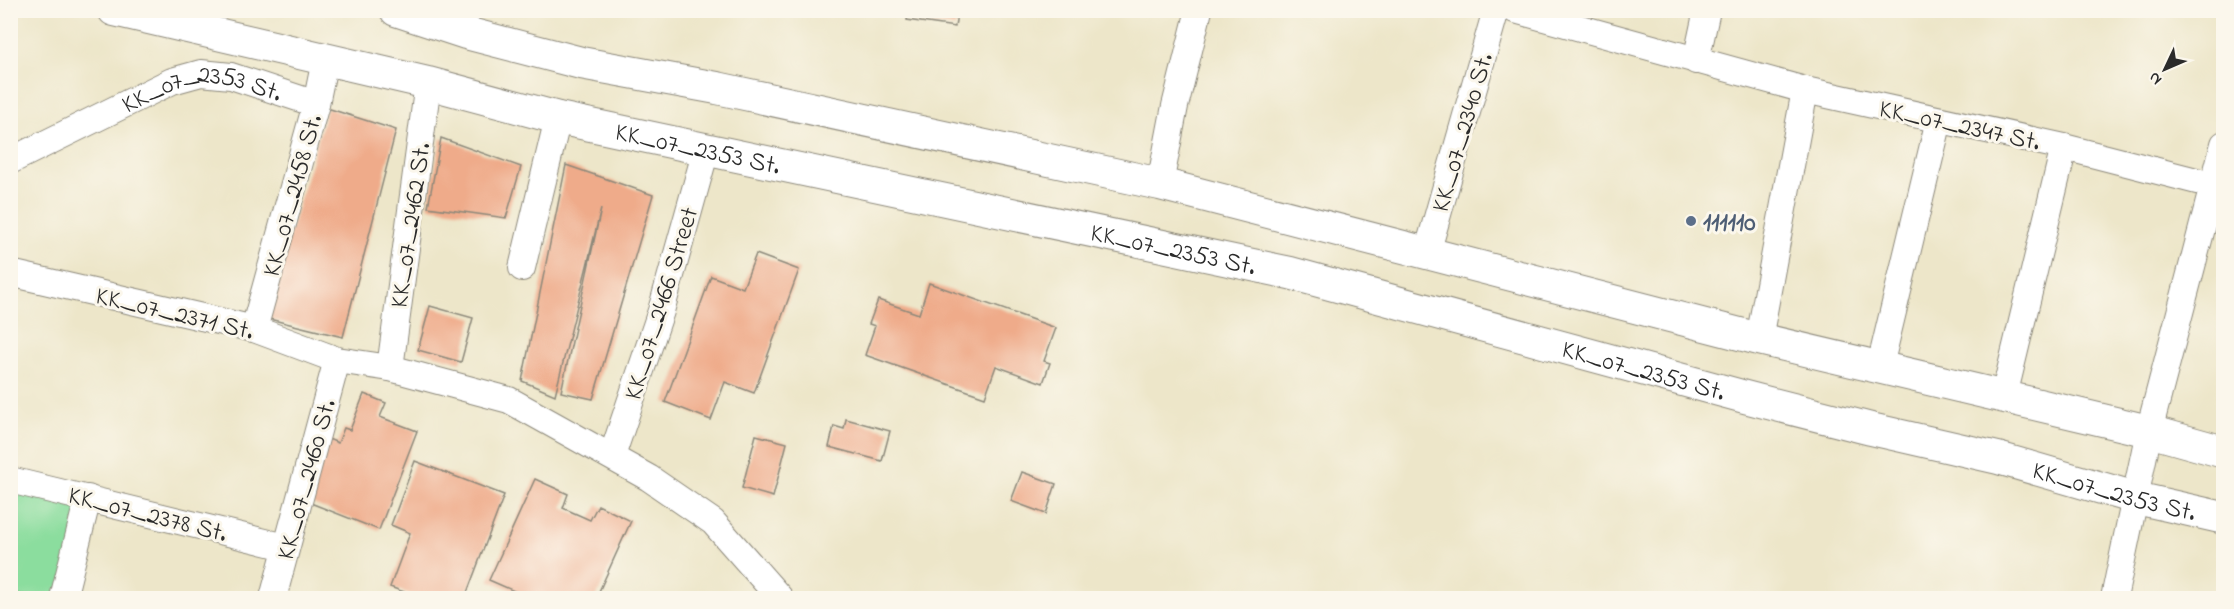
<svg xmlns="http://www.w3.org/2000/svg" width="2234" height="609" font-family="'Indie Flower',sans-serif">
<style>
.green{fill:#8bdd9e;stroke:#5b8464;stroke-width:1.5}
.building{fill:#efab8a}
.lines{fill:none;stroke-linecap:round;stroke-linejoin:round}
.minor-casing{stroke:#8c887a;stroke-width:28}
.tertiary-casing{stroke:#8c887a;stroke-width:34}
.minor{stroke:#fff;stroke-width:26}
.tertiary{stroke:#fff;stroke-width:32}
.service-dot{fill:#5c6f8a;stroke:#fbf7ec;stroke-width:2}
.labels{text-anchor:middle;stroke-width:6;stroke-linejoin:round;paint-order:stroke}
.street-label{font-size:26px;fill:#2b2b2b;stroke:#fbf7ec}
.service-label{font-size:26px;font-weight:bold;fill:#4e5e75;stroke:#fbf7ec;text-anchor:start}
</style>
<rect width="100%" height="100%" fill="#fbf7ec"/>
<filter id="ink" filterUnits="userSpaceOnUse"><feTurbulence type="fractalNoise" baseFrequency=".0167" numOctaves="2"/><feDisplacementMap in="SourceGraphic" scale="12" xChannelSelector="R" yChannelSelector="G"/><feConvolveMatrix kernelMatrix="1 2 1 2 8 2 1 2 1" color-interpolation-filters="sRGB"/></filter>
<filter id="wash" filterUnits="userSpaceOnUse"><feTurbulence type="fractalNoise" baseFrequency=".008" numOctaves="4" result="noise"/><feDisplacementMap in="SourceGraphic" scale="24" xChannelSelector="R" yChannelSelector="G"/><feGaussianBlur stdDeviation="1.35" result="paint"/><feColorMatrix in="noise" values="0 0 0 0 0 0 0 0 0 0 0 0 0 0 0 0 0 1.4 0 .05"/><feComposite in="paint" operator="in"/></filter>
<g filter="url(#wash)">
<rect width="100%" height="100%" fill="#ede6c9"/>
<path class="green" d="M11 480 88 498 62 598H11Z"/>
<g id="blocks">
<path class="building" d="M908 10H965L964 15 957 14 955 27 907 20Z
M327 108 396 130 343 337 265 318Z
M441 138 521 167 506 218 428 207Z
M566 165 653 195 593 399 561 392 601 209 555 395 522 381Z
M756 254 799 270 754 393 725 382 711 420 665 402 711 276 743 288Z
M929 283 1056 328 1044 361 1050 363 1043 383 996 366 985 397 865 355 875 326 869 324 878 300 919 314Z
M430 306 473 318 461 362 418 350Z
M364 394 386 403 380 417 417 431 379 530 303 500 326 438 338 443 344 428 350 430Z
M846 419 890 431 882 461 829 447 834 426 844 429Z
M756 435 787 443 773 497 742 488Z
M415 461 504 495 465 598H421L390 587 410 533 391 525Z
M1022 472 1056 484 1046 514 1011 501Z
M535 479 568 494 563 508 590 520 598 505 631 521 596 598H530L489 580Z"/>
</g>
</g>
<g filter="url(#ink)">
<use href="#blocks" fill-opacity="0" stroke="#8c887a" stroke-width="1.5"/>
<g class="lines">
<defs>
<g id="minor">
<path d="M1515 10 1805 90 2064 147 2224 188"/>
<path d="M1696 61 1707 10"/>
<path id="s1" d="M10 161 172 81 201 73 231 76 316 104"/>
<path d="M1160 184 1175 106 1199 10"/>
<path d="M1427 253 1496 10"/>
<path d="M522 268 558 118"/>
<path d="M10 273 254 329 337 360 390 368 509 400 649 478 713 522 780 598"/>
<path d="M254 329 316 104 325 60"/>
<path d="M1759 339 1805 90"/>
<path d="M1880 366 1939 120"/>
<path d="M390 368 428 83"/>
<path d="M2004 396 2064 147"/>
<path d="M612 456 661 311 706 150"/>
<path d="M10 480 286 547"/>
<path d="M63 598 88 498"/>
<path d="M273 598 337 360"/>
<path d="M2114 598 2149 431 2224 144"/>
</g>
<g id="tertiary">
<path id="s2" d="M114 10 428 83 558 118 1290 273 1745 397 1871 429 1998 458 2136 498 2224 518"/>
<path d="M396 10 466 33 581 63 717 88 1160 184 1759 339 2149 431 2224 452"/>
</g>
</defs>
<use href="#minor" class="minor-casing"/>
<use href="#tertiary" class="tertiary-casing"/>
<use href="#minor" class="minor"/>
<use href="#tertiary" class="tertiary"/>
</g>
</g>
<circle class="service-dot" cx="1691" cy="221" r="6"/>
<g class="labels">
<g class="street-label">
<text dy="9" stroke="none"><textPath href="#s1" startOffset="210">KK_07_2353 St.</textPath></text>
<text transform="translate(1960 124) rotate(12)" y="9">KK_07_2347 St.</text>
<text transform="translate(1461 132) rotate(-74)" y="9">KK_07_2340 St.</text>
<text dy="9" stroke="none"><textPath href="#s2" startOffset="600">KK_07_2353 St.</textPath></text>
<text transform="translate(291 195) rotate(-75)" y="9">KK_07_2458 St.</text>
<text transform="translate(409 225) rotate(-82)" y="9">KK_07_2462 St.</text>
<text dy="9" stroke="none"><textPath href="#s2" startOffset="1086">KK_07_2353 St.</textPath></text>
<text transform="translate(660 303) rotate(-73)" y="9">KK_07_2466 Street</text>
<text transform="translate(175 312) rotate(13)" y="9">KK_07_2371 St.</text>
<text dy="9" stroke="none"><textPath href="#s2" startOffset="1572">KK_07_2353 St.</textPath></text>
<text transform="translate(305 479) rotate(-75)" y="9">KK_07_2460 St.</text>
<text dy="9" stroke="none"><textPath href="#s2" startOffset="2058">KK_07_2353 St.</textPath></text>
<text transform="translate(148 513) rotate(14)" y="9">KK_07_2378 St.</text>
</g>
<g class="service-label">
<text x="1703" y="230">111110</text>
</g>
</g>
<rect width="2234" height="609" fill="none" stroke="#fbf7ec" stroke-width="36"/>
<g transform="translate(2165 69) rotate(226)" stroke="#fbf7ec" stroke-width="4.5" paint-order="stroke">
<path d="M0-4.5L10 22L0 15L-10 22Z" fill="#2b2b2b"/>
<text y="-9" font-size="16" font-weight="bold" text-anchor="middle" fill="#2b2b2b">N</text>
</g>
</svg>
